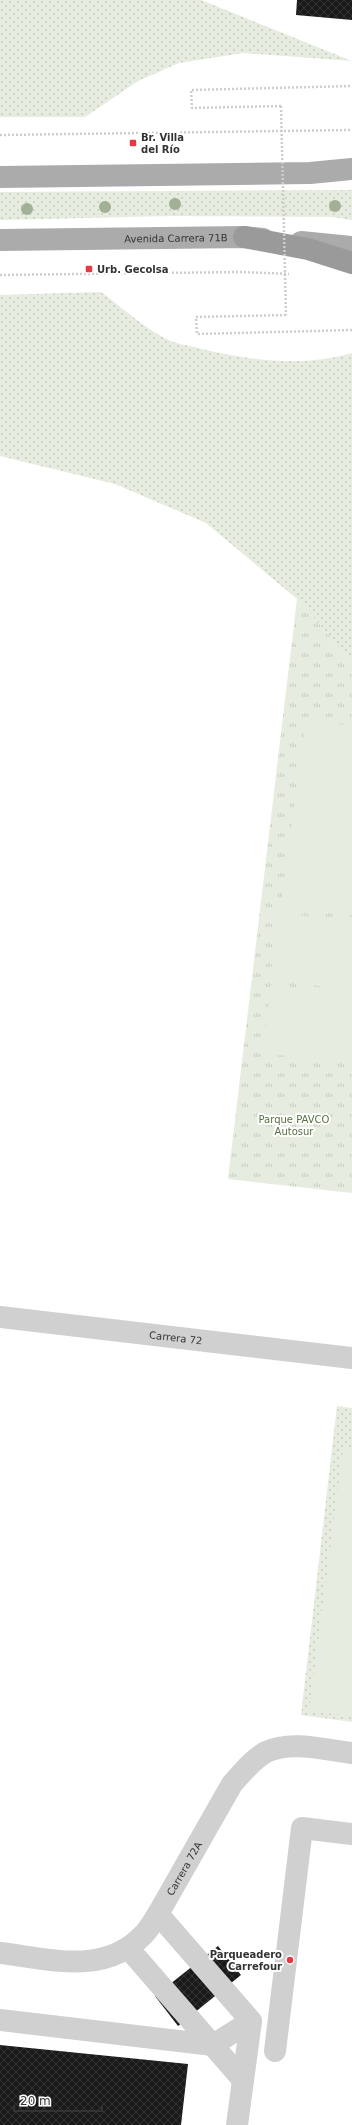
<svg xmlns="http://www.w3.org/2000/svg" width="352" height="2125" font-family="'DejaVu Sans',sans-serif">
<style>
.grass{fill:url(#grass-dots)}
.park{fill:url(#park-tufts)}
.pitch{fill:#e6ecdf}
.building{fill:url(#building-cross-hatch)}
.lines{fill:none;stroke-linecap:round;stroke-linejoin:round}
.path{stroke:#cdcdcd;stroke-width:2.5;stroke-dasharray:2 2;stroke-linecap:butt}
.minor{stroke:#d0d0d0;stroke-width:22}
.major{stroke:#ababab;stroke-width:22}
.highway{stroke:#9a9a9a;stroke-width:22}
.path-bridge{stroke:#cdcdcd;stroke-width:2.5;stroke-dasharray:2 2;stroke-linecap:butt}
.tree{fill:#a2b095}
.poi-dot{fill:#e63946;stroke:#fff;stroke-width:1.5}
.labels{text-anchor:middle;stroke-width:4;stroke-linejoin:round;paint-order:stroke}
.poi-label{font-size:10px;font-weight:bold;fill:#333;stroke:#fff;text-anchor:start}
.street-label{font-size:10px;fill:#333;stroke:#fff}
.park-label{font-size:10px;fill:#56703f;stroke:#fff}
</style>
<defs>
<pattern id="grass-dots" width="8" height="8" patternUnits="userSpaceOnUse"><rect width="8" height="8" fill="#e6ecdf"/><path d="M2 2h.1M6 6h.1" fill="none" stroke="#c6cbc0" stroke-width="1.8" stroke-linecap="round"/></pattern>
<pattern id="park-tufts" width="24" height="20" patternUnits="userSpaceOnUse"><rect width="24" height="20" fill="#e6ecdf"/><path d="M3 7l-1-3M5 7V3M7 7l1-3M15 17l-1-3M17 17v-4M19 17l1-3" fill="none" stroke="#c6cbc0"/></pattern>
<pattern id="building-cross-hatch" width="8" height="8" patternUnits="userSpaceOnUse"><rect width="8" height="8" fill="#1a1a1a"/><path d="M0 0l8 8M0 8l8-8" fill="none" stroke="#333"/></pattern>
</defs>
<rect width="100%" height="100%" fill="#fff"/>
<path class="grass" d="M0 0H201L352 61 243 53 179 63 138 81 85 117H0Z
M352 190V220L332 217 171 216 0 220V192Z
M101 292C120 306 149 332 171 341 178 344 187 345 194 347 244 360 302 368 352 353V661L297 599 206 523 115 484 0 456V295Z
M337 1406 352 1408V1722L301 1715Z"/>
<path class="park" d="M297 599 352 661V1193L228 1179Z"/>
<path class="pitch" d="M306 720 352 726V915L281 906Z
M278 913 352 921V990L270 980Z
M271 985 352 994V1063L263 1053Z
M343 1448 352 1449V1716L309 1711Z"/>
<path class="building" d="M297 0H352V20L296 15Z
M218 1946 241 1975 178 2026 155 1996Z
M0 2045 188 2064 181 2125H0Z"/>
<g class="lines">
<path class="path" d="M281 106 192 108 191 90 352 86
M0 135 352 130
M0 275 241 272 289 274
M286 315 196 317 197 334 352 330"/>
<g class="minor">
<path id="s1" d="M0 1317 352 1358"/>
<path d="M158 1914 251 2021 237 2125"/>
<path d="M128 1948 243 2080"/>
<path id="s2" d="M0 1953C51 1959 105 1976 144 1934 150 1928 154 1920 158 1914L232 1784C242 1773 253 1759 266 1752 292 1740 325 1750 352 1753"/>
<path d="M0 2020 213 2045 251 2021"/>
<path d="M275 2051 302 1828 352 1834"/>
</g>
<g class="major">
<path d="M0 177 310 173 352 169"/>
<path id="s3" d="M0 240 244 237 263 239"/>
<path d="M301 242 352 247"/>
</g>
<path class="highway" d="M244 237 308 249 352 263"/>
<path class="path-bridge" d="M281 106 286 315"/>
</g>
<g class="tree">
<circle cx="175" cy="204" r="6"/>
<circle cx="335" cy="206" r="6"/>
<circle cx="105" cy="207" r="6"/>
<circle cx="27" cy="209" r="6"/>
</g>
<g class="poi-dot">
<rect x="129" y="139" width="8" height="8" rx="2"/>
<rect x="85" y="265" width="8" height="8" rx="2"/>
<circle cx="290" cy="1960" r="4"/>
</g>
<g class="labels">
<g class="poi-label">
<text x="141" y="141">Br. Villa<tspan x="141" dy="12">del Río</tspan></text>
<text x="97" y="273">Urb. Gecolsa</text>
<text x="282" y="1958" text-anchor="end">Parqueadero<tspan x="282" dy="12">Carrefour</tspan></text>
</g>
<g class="street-label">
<text dy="4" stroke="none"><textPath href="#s3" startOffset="176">Avenida Carrera 71B</textPath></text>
<text dy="4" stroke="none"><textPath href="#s1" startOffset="177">Carrera 72</textPath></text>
<text dy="4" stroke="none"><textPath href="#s2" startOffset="229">Carrera 72A</textPath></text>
</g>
<g class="park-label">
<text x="294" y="1123">Parque PAVCO<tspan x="294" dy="12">Autosur</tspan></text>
</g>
</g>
<path d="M14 2105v6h88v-6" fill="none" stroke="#333333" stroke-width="2"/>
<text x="20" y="2105" font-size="12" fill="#333333" stroke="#ffffff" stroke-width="3" paint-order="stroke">20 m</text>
</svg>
